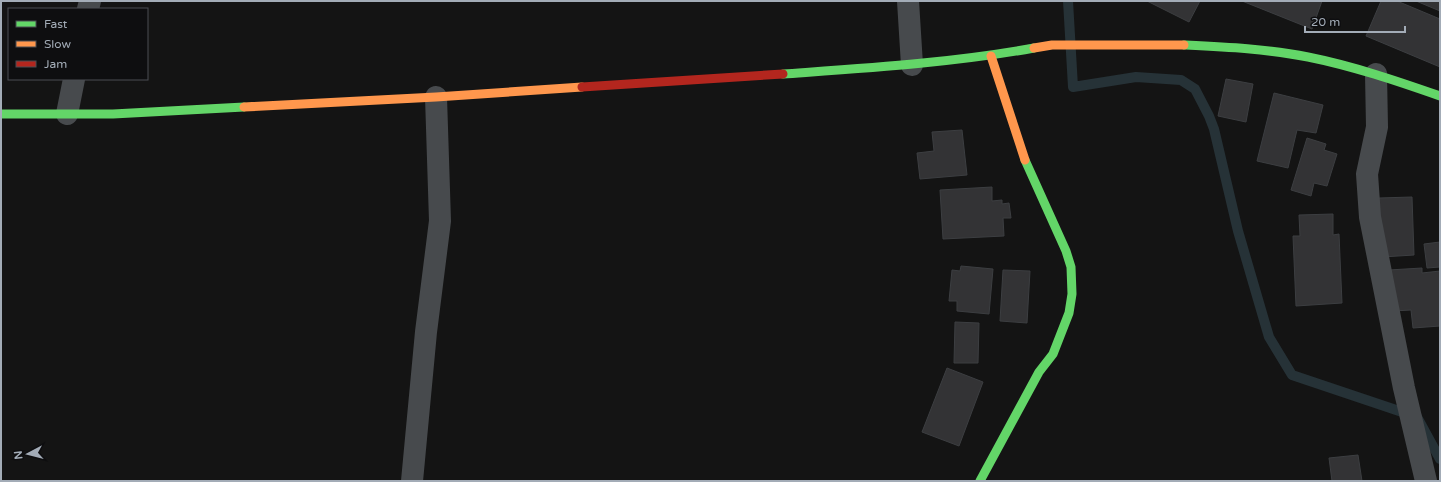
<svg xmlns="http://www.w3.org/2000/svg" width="1441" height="482" font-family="'Varela Round',sans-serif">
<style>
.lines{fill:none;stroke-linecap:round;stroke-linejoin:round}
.stream{stroke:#263237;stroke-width:10}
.building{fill:#333335;stroke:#3c3e41}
.street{stroke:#474a4d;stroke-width:22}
.fast{stroke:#63d668;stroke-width:9}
.slow{stroke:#ff974d;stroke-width:9}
.jam{stroke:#b3261e;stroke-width:9}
</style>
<rect width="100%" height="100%" fill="#141414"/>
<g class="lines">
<path class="stream" d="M1068 1 1073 87 1136 77 1181 80 1195 89 1209 116 1214 129 1238 231 1269 337 1292 375 1417 417 1440 459"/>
</g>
<path class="building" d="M1147 1H1200L1189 22Z
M1242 1H1322L1312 29Z
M1381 1H1397L1440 19V67L1366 36Z
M1416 1H1440V11Z
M1226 79 1253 84 1246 122 1218 116Z
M1274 93 1323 105 1316 133 1297 130 1288 168 1257 161Z
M962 130 967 175 920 179 917 153 934 151 932 132Z
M1307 138 1326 144 1324 150 1337 154 1327 186 1314 183 1311 196 1291 190Z
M992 187V201L1002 200V204L1009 203 1011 218H1003L1004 236 943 239 940 190Z
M1412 197 1414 255 1382 257 1379 198Z
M1333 214V235L1339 234 1342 303 1296 306 1293 236H1300L1299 215Z
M1440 242V267L1427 268 1424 244Z
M961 266 993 269 989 314 957 311V301H949L952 270 960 271Z
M1422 268V273L1440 271V326L1413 328 1411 310 1393 311 1389 270Z
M1003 270 1030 271 1027 323 1000 321Z
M955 322 979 323 978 363H954Z
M947 368 983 382 959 446 922 432Z
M1358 455 1362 481H1332L1329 458Z"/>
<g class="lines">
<path class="street" d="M908 1 912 65
M88 9 90 1
M1376 74 1377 127 1367 174 1370 217 1404 388 1426 481
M67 114 74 79
M412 481 426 332 440 221 436 97"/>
<path class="fast" d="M1184 45C1225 47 1268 49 1308 57 1353 66 1397 81 1440 96
M783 74C867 68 951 63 1034 48
M1 114H113L244 107
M980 481 1039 372 1053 354 1069 313 1072 294 1071 267 1066 251 1025 160"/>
<path class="slow" d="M1034 48 1052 45H1184
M991 56 1025 160
M244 107 436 97 582 87"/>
<path class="jam" d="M582 87 783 74"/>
</g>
<rect width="1441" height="482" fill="none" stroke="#a3acb7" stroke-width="4"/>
<rect x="8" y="8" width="140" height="72" fill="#0e0e10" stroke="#4a4d53"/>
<rect x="16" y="21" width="20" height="6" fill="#63d668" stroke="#4a4d53"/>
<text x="44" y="28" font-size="12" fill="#a3acb7">Fast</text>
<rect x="16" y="41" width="20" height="6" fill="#ff974d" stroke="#4a4d53"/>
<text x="44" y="48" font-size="12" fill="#a3acb7">Slow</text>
<rect x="16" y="61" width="20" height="6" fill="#b3261e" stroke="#4a4d53"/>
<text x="44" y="68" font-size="12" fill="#a3acb7">Jam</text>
<g transform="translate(28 454) rotate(263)" stroke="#0e0e10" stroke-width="3" paint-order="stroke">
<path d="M0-3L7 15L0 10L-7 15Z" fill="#a3acb7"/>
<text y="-6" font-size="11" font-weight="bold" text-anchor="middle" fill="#a3acb7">N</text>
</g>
<path d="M1305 26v6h100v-6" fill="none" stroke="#a3acb7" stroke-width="2"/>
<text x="1311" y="26" font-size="12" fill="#a3acb7" stroke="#0e0e10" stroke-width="3" paint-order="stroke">20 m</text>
</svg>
